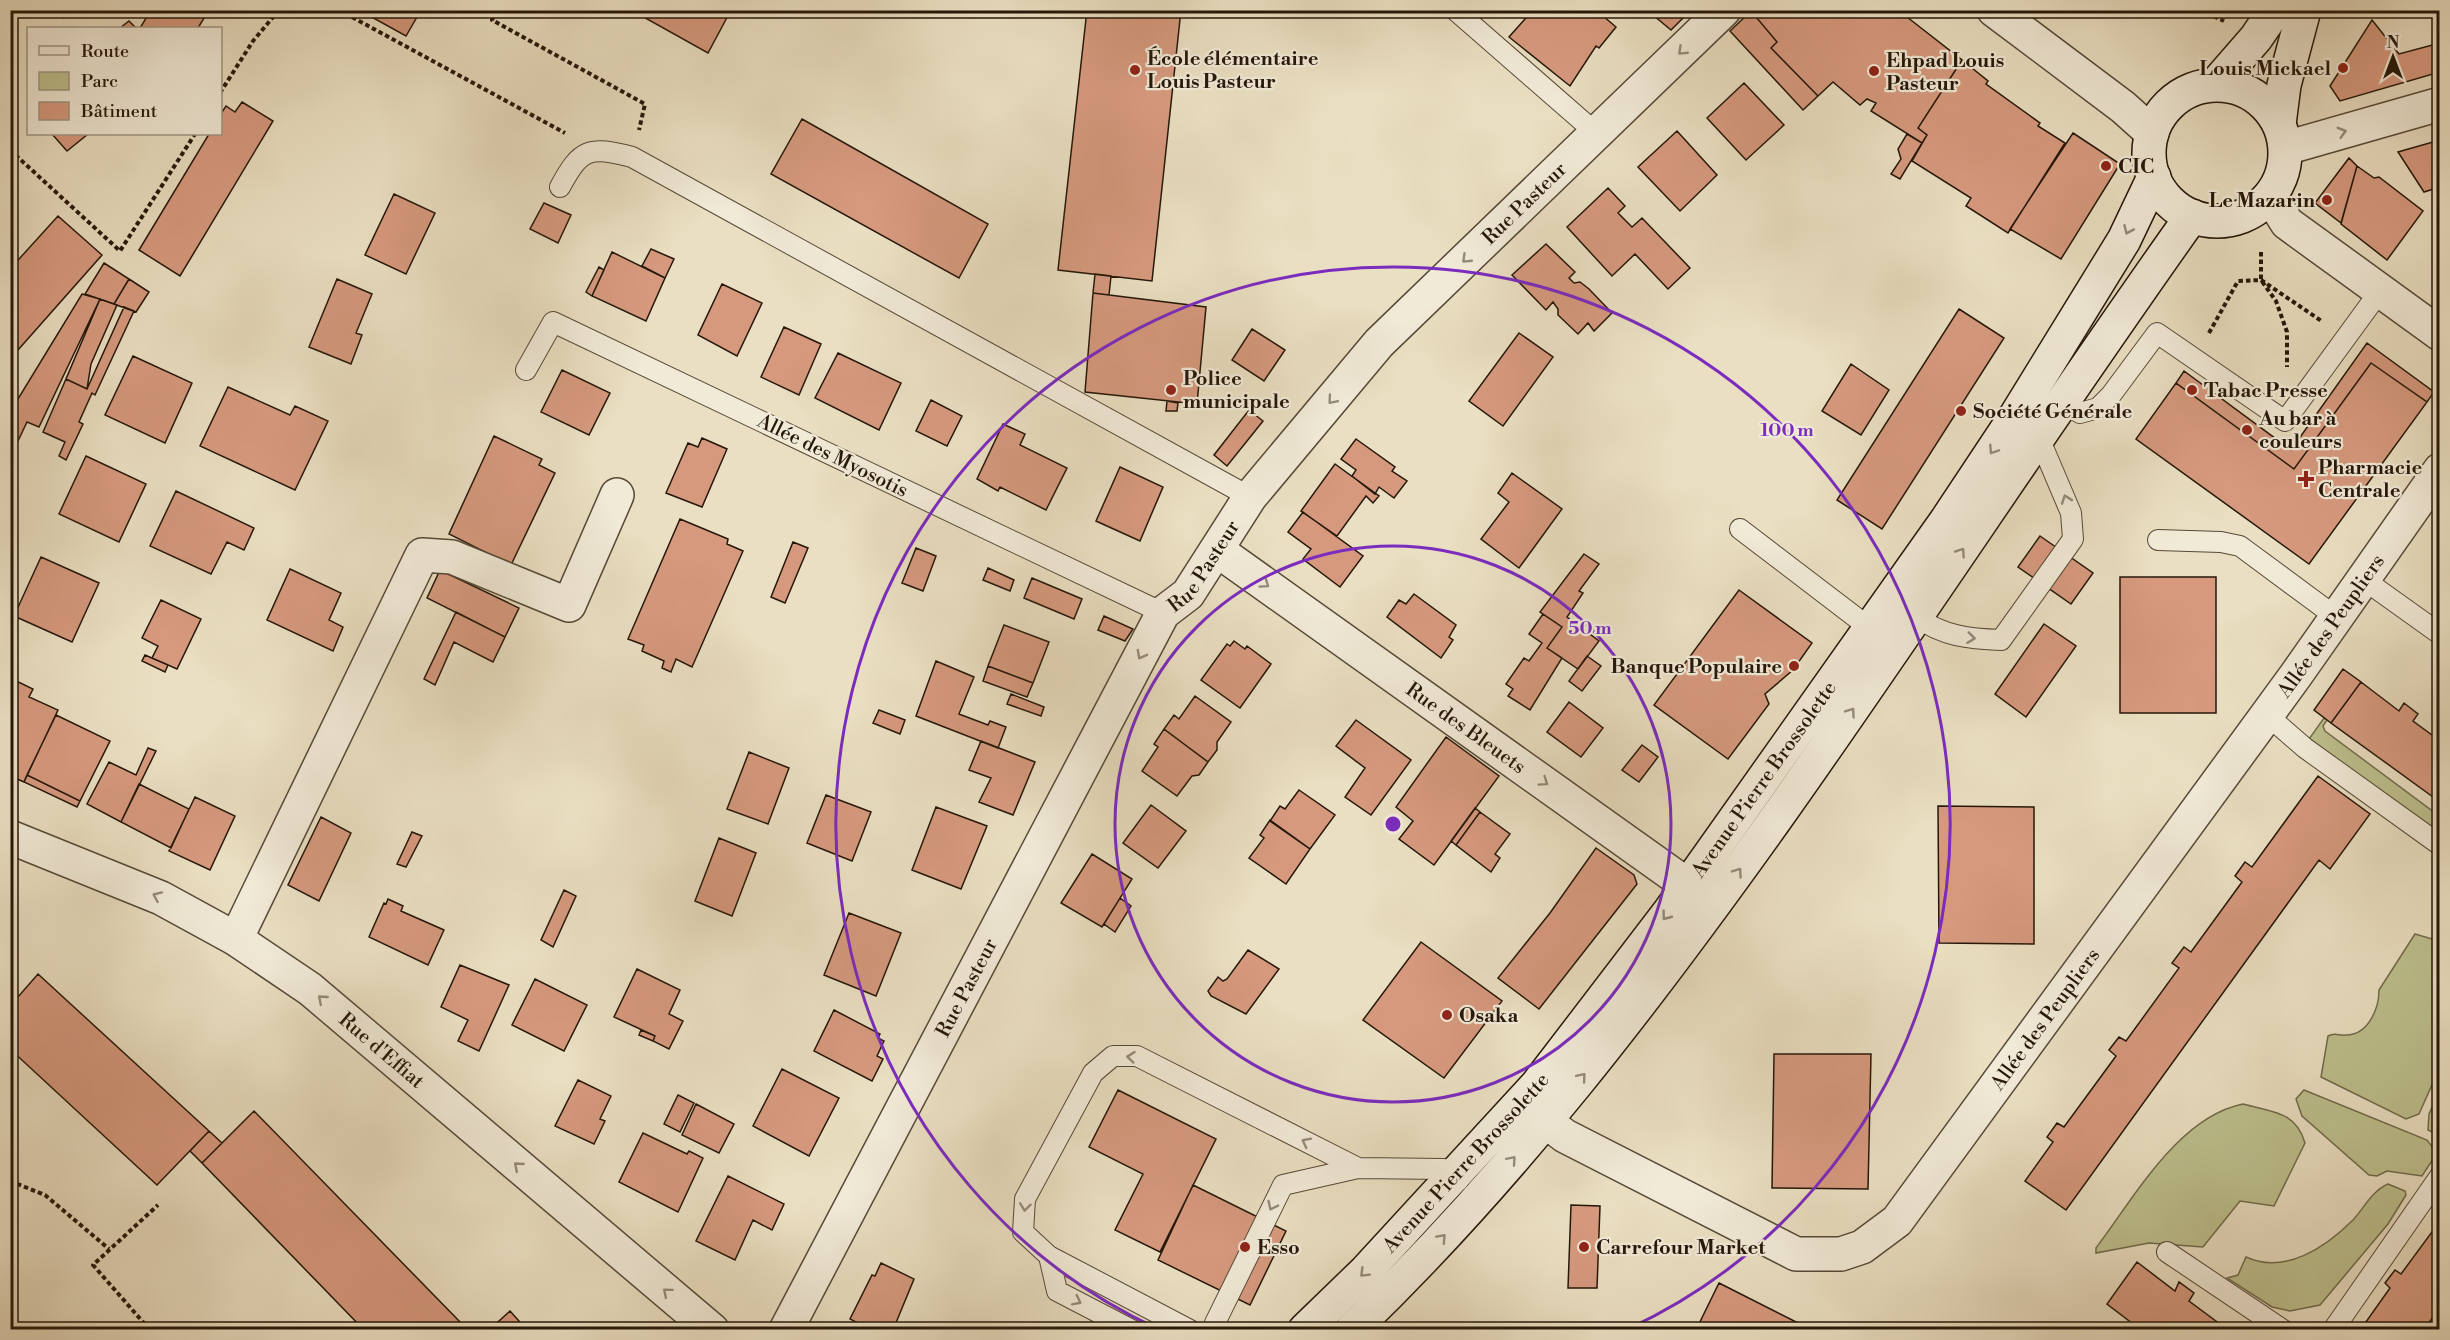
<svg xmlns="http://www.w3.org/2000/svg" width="2450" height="1340" font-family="'Libre Bodoni',serif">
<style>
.green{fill:#bdc08e;stroke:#716c4c;stroke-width:1.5}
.building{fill:#d6997e;stroke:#251709;stroke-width:1.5}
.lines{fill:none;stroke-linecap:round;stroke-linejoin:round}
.service-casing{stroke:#564937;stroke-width:22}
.minor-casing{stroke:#564937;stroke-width:36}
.tertiary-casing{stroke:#564937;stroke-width:36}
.secondary-casing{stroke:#251709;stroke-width:36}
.path{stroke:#251709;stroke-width:4;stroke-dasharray:4.5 3;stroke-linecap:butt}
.service{stroke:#f1ead7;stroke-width:20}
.minor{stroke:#f1ead7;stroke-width:33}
.tertiary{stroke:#f1ead7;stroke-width:33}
.secondary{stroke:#f1ead7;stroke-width:33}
.oneway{stroke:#958b7a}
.ring{fill:none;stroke:#7b2cbf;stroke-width:3}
.poi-dot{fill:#8f2418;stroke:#f1ead7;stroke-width:2}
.labels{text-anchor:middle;stroke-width:4.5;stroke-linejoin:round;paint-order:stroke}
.poi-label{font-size:20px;font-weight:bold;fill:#251709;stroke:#f1ead7;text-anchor:start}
.street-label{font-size:20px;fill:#251709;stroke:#f1ead7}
.centre{fill:#7b2cbf;stroke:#f1ead7;stroke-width:3}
.ring-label{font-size:18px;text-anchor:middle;font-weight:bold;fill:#7b2cbf;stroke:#f1ead7;stroke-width:4.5;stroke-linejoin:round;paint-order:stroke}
</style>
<rect width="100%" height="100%" fill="#eadfc2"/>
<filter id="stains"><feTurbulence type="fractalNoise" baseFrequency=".00333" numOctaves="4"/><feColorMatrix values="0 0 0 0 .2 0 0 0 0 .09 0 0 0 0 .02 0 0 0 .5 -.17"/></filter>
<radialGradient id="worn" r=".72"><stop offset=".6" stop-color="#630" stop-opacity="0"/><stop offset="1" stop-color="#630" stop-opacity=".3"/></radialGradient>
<path class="green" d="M2324 718 2327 720 2323 726 2325 731 2439 816V834L2309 739Z
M2415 934 2439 941V1069L2419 1114 2406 1119 2321 1077 2328 1036C2335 1032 2339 1036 2346 1035 2368 1035 2379 1009 2379 990Z
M2304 1090 2427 1140 2437 1153 2422 1176 2387 1171 2377 1176 2369 1175 2302 1116 2296 1099Z
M2439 1092V1135L2428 1130 2429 1114Z
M2243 1104C2272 1112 2296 1111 2305 1143L2274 1206 2240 1201 2203 1247 2149 1243 2096 1253V1248C2134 1198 2178 1117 2243 1104Z
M2388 1184 2405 1191 2406 1195 2388 1224 2320 1305 2290 1311 2272 1307 2227 1278 2238 1275 2246 1257C2285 1275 2326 1247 2353 1220 2364 1208 2372 1191 2388 1184Z"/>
<path class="building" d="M56 10H71L63 18Z
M151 10H209L198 28H140Z
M359 10H421L406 36Z
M631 10H731L708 53Z
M1087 10H1181L1152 281 1058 270Z
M1533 10H1596L1616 27 1599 48 1596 46 1570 86 1509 37Z
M1647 10H1691L1671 30Z
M1898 10 1962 60 1918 128 1927 135 1922 143 1871 111 1876 103 1867 99 1860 105 1833 82 1818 96 1771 48 1777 42 1751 11Z
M1751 11 1777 42 1771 48 1818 96 1803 110 1730 31Z
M2372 20 2399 54 2440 43V72L2340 101 2330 86Z
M129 21 136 28H120Z
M1962 60 1988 81 1986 84 2040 123 2038 126 2065 143 2008 233 1966 206 1971 198 1912 161 1927 135 1918 128Z
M1744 83 1784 125 1746 160 1707 118Z
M242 102 273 121 180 276 139 250 209 134H220V115L226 106 235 112Z
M802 119 988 224 959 278 771 174Z
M1677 131 1717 175 1680 211 1638 167Z
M2073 133 2120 164 2061 259 2010 229Z
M52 134H88L67 151Z
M1907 134 1922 143 1900 179 1891 174 1901 159 1898 149Z
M2440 140V187L2424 192 2398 152Z
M2349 158 2357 166 2341 223 2315 203Z
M2357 166 2374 178 2379 177 2423 211 2387 260 2341 224Z
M1608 188 1625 206 1618 213 1632 227 1642 218 1690 268 1668 289 1635 254 1612 276 1567 227Z
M394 194 435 213 406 274 365 255Z
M544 203 571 215 558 243 530 229Z
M58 216 102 255 10 359V269Z
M1546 244 1575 272 1569 278 1574 283 1580 282 1589 289 1612 313 1594 331 1588 323 1578 334 1558 315V309L1553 302 1546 310 1512 275Z
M651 249 674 259 665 278 642 266Z
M612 252 665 278 646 321 592 296Z
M104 263 129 279 114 304 85 294Z
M599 267 604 270 592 296 586 292Z
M1095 274 1111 276 1109 295 1093 293Z
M129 279 149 292 136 312 114 304Z
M337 279 372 294 356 333 362 335 351 364 309 347Z
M722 284 762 303 737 356 698 335Z
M1093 293 1206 307 1197 404 1085 392Z
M82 294 100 299 39 427 27 422 10 458V412Z
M100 299 117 305 91 364 87 389 66 379Z
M124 307 134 311 95 395 92 393 79 422 83 424 66 460 59 456 65 442 43 432 66 379 87 389Z
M1959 309 2004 338 1882 529 1837 500Z
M784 327 821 344 799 395 761 377Z
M1252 329 1285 350 1264 381 1232 360Z
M1519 333 1553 357 1503 426 1469 401Z
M2367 343 2434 392 2427 402 2371 363 2294 469 2176 383 2184 371 2291 450Z
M838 353 901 383 879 430 815 398Z
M133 356 192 383 165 443 105 415Z
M2371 363 2427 402 2309 564 2136 439 2176 383 2294 469Z
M1851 364 1889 390 1861 435 1822 411Z
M562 370 610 393 589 435 541 412Z
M228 387 290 415 295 406 328 421 295 490 200 446Z
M931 400 962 416 947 446 916 431Z
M1167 401 1178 403 1177 411H1166Z
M1249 410 1263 421 1227 466 1214 455Z
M1003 424 1025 434 1020 445 1067 468 1046 510 1000 487 998 491 977 479Z
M494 436 542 459 539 465 555 473 511 565 449 534Z
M702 438 727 449 702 507 666 493 688 443 698 447Z
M1356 439 1395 467 1392 471 1407 481 1394 498 1379 487 1375 494 1352 476 1356 470 1341 459Z
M86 456 146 484 119 542 59 514Z
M1335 464 1379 496 1373 503 1366 496 1337 536 1301 511Z
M1120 467 1163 487 1140 541 1096 521Z
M1512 473 1562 509 1519 568 1481 539 1509 502 1498 493Z
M176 491 254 528 244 550 227 542 211 574 150 546Z
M1303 512 1363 556 1340 587 1303 559 1311 549 1288 532Z
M680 519 728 539 727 544 743 551 692 667 676 659 671 672 662 668 664 661 642 651 644 645 628 639Z
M2040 536 2093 573 2071 604 2018 567Z
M793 542 808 548 785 603 771 597Z
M916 548 936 556 923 591 902 583Z
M1584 554 1599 564 1579 591 1583 593 1567 617 1599 641 1578 669 1547 648 1562 627 1540 612Z
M41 557 99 583 72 642 14 616Z
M988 568 1014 580 1010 591 983 580Z
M290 569 341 593 329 620 343 627 333 651 267 620Z
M440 570 519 608 505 637 427 598Z
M2120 577H2216V713H2120Z
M1032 578 1082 599 1074 619 1024 598Z
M1739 590 1812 643 1793 670 1765 694 1769 704 1728 759 1654 705Z
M1414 594 1456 625 1449 637 1453 640 1441 658 1387 617 1399 600 1406 604Z
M161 600 201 619 177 669 152 658 158 646 142 638Z
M456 612 505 637 493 662 454 642 435 685 424 679Z
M1543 614 1562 627 1547 648 1562 658 1530 710 1508 696 1513 689 1506 684 1524 658 1529 661 1542 643 1529 634Z
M1104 616 1133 629 1125 641 1098 630Z
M2044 624 2076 646 2026 717 1995 694Z
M1004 625 1049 642 1033 683 988 666Z
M1234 641 1245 649 1247 646 1271 664 1240 708 1201 680 1227 644 1230 646Z
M145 655 168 665 165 672 142 661Z
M1587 656 1601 666 1582 691 1569 681Z
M936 661 974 677 959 714 988 725 990 721 1006 727 998 748 916 716Z
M988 666 1033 683 1027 697 983 681Z
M2343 669 2361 682 2331 723 2314 710Z
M10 678 33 689 29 697 58 710 24 782 10 776Z
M2361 682 2399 711 2404 703 2418 714 2413 721 2440 741V802L2331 723Z
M1011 694 1044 707 1041 716 1007 704Z
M1195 696 1231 722 1217 742V750L1208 762 1164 729 1174 715 1179 719Z
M1569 702 1603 728 1581 757 1547 732Z
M879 710 905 720 900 734 873 723Z
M56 715 110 741 80 801 27 775Z
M1356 720 1411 760 1371 815 1345 797 1365 768 1336 746Z
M1164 729 1208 762 1199 775 1192 776 1177 796 1142 771 1158 747 1154 744Z
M1446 737 1499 776 1434 865 1399 839 1413 821 1396 807Z
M981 741 1035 762 1013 815 979 802 991 778 969 770Z
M1642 745 1658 757 1639 782 1622 770Z
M148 748 156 751 121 822 87 804 109 762 136 775Z
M749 752 789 768 768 824 727 809Z
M27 775 80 801 77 807 24 782Z
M2318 776 2370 814 2330 869 2319 860 2066 1210 2025 1181 2053 1142 2047 1137 2057 1123 2064 1127 2116 1056 2109 1050 2119 1037 2126 1041 2179 968 2172 963 2184 947 2191 952 2242 882 2235 876 2245 862 2252 867Z
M139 784 189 809 171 848 121 822Z
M1299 790 1335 815 1310 849 1270 821 1280 806 1285 809Z
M826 795 871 812 852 861 807 843Z
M195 797 235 816 210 870 169 851Z
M1151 805 1186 831 1158 868 1123 843Z
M1938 806 2034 807V944L1939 943Z
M936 807 987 826 961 889 912 870Z
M1475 808 1480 812 1456 845 1451 841Z
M1480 812 1510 834 1495 854 1500 858 1491 872 1456 845Z
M321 817 351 833 319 901 288 885Z
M1270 820 1310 849 1286 884 1249 858 1264 838 1260 835Z
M412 832 422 836 406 867 397 864Z
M719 838 756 853 732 916 695 901Z
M1596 848 1634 875 1637 884 1539 1009 1498 978 1550 913Z
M1092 854 1132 879 1102 927 1061 903Z
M564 890 576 896 553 947 541 940Z
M1120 898 1131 906 1115 932 1104 924Z
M388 899 403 906 401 911 444 930 428 965 369 937 384 903 386 904Z
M849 913 901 933 876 996 824 975Z
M1421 942 1502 1001 1444 1078 1363 1020Z
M1248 950 1279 969 1246 1014 1211 996 1208 991 1218 977 1223 981 1227 979Z
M460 965 509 985 479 1051 458 1041 468 1020 441 1007Z
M637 969 680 990 669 1014 683 1021 669 1049 653 1041 655 1036 614 1017Z
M38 974 209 1131 157 1185 10 1049V1006Z
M535 979 587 1005 564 1051 512 1025Z
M834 1010 880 1034 878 1038 884 1041 877 1056 883 1059 872 1081 814 1051Z
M641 1030 655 1036 653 1041 639 1035Z
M1774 1054H1871L1868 1189 1772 1188Z
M782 1069 839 1098 809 1156 753 1126Z
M578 1080 611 1096 600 1119 605 1121 594 1144 555 1126Z
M1118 1090 1216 1139 1160 1252 1115 1230 1143 1174 1089 1147Z
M678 1095 694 1103 680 1132 664 1124Z
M696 1104 734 1124 719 1153 682 1135Z
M254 1111 464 1326 460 1330H364L202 1163Z
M209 1131 222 1143 202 1163 190 1151Z
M643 1133 687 1154 689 1151 703 1158 678 1212 619 1182Z
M728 1176 784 1204 772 1230 753 1220 735 1260 696 1241Z
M1193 1185 1286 1231 1250 1305 1158 1260Z
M1571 1205 1600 1206 1597 1288H1568Z
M2440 1221V1307L2424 1330H2368L2363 1326 2390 1288 2385 1283 2395 1270 2401 1274Z
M2137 1262 2175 1291 2179 1282 2194 1293 2189 1301 2228 1330H2141L2107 1304Z
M881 1263 914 1279 893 1330H871L850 1319 872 1275 875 1276Z
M1719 1283 1812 1330H1696Z
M510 1311 527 1330H489Z"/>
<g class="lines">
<defs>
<path id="service" d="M1455 10 1596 133
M560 187C581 148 589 146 632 157L1250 497
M526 370 553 322 1163 613
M2063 401 2080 413 2098 408 2111 395 2157 333 2285 421 2380 291
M1740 529 1871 629 1878 630
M2158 540 2221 542 2240 546 2336 617
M2363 579 2440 634
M1917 617C1942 636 1970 639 2001 640L2073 539 2071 513 2039 438
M2267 715 2305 748 2440 845
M2167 1252 2283 1330
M1049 1256 1057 1291 1132 1330
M1190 1330 1049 1256 1023 1232 1025 1199 1093 1073 1113 1056H1137L1358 1168
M1219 1330 1215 1323 1283 1185 1358 1168 1444 1169 1458 1181
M2333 1330 2440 1176"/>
<g id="minor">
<path d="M2286 148 2440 104"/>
<path d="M2270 196 2287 223 2440 334"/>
<path id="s1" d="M1217 550 1711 902"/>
<path id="s2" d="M10 837 161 898 236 939 310 989 712 1330"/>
<path d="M236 939 422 555 452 557 569 605 617 495"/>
<path id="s3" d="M1524 1105 1565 1136 1796 1254H1841L1862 1247 1897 1221 2296 675 2440 470"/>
<path id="s4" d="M786 1330 1163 613 1188 594 1250 497 1379 343 1724 10"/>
</g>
<path id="tertiary" d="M1994 10 2123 107 2152 133"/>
<g id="secondary">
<path d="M2216 84 2256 38 2275 10"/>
<circle cx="2217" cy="153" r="68"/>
<path d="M2279 124 2284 85 2304 10"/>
<path id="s5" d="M1305 1330 1366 1271 1537 1085 1670 911 1946 521 2017 414 2124 240 2154 177"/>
<path d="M1352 1330C1513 1175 1648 998 1777 817 1918 618 2051 414 2192 216"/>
</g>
</defs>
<use href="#service" class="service-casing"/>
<use href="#minor" class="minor-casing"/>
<use href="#tertiary" class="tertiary-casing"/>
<use href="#secondary" class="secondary-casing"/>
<path class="path" d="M339 10 565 133
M497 10 492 20 645 104 639 130
M2200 10 2224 21
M220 93 253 41 279 10
M10 150 120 251 195 134
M2261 252V280L2276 301 2287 332V367
M2209 333 2238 281 2261 280 2323 322
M10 1181 45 1195 109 1249
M150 1330 93 1265 158 1205"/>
<use href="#service" class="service"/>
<use href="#minor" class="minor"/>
<use href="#tertiary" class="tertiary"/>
<use href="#secondary" class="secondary"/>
</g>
<defs><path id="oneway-chevron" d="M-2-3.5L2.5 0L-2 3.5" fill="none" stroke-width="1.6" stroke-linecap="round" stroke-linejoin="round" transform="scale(1.5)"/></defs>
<g class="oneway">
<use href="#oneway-chevron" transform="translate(1682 51) rotate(136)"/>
<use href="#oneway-chevron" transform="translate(2342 132) rotate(-16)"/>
<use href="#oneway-chevron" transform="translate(2128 230) rotate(114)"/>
<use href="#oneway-chevron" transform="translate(1466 259) rotate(136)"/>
<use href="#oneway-chevron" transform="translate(1332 400) rotate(130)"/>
<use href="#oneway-chevron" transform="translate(1993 450) rotate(123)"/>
<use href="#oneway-chevron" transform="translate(2066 499) rotate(-109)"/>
<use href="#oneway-chevron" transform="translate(1961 552) rotate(-56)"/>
<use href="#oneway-chevron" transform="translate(1265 584) rotate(35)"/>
<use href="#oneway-chevron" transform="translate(1971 638) rotate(7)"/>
<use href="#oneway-chevron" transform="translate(1141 655) rotate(118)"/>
<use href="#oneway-chevron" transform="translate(1851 712) rotate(-55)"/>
<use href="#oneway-chevron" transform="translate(1544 782) rotate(35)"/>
<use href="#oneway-chevron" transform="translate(1738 872) rotate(-55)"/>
<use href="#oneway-chevron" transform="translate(157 896) rotate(-156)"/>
<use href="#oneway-chevron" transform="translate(1666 916) rotate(127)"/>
<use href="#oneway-chevron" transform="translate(322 999) rotate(-139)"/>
<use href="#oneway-chevron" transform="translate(1131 1057) rotate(-174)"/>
<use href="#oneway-chevron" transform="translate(1582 1077) rotate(-50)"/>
<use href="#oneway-chevron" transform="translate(1306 1142) rotate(-153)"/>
<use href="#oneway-chevron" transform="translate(1512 1160) rotate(-49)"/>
<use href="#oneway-chevron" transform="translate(518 1166) rotate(-139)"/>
<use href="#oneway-chevron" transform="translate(1272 1206) rotate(116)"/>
<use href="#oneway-chevron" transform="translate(1025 1207) rotate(97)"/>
<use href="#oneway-chevron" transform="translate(1442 1238) rotate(-47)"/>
<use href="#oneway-chevron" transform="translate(1364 1273) rotate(135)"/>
<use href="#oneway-chevron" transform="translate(667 1292) rotate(-140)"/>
<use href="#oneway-chevron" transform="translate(1077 1301) rotate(27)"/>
</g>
<g class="ring">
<circle cx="1393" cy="824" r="278"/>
<path d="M1158 1329A557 557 0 1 1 1628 1329"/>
</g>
<g class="poi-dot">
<circle cx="2343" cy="68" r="6"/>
<circle cx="1135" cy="70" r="6"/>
<circle cx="1874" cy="71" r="6"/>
<circle cx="2106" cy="166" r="6"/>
<circle cx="2327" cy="200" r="6"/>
<circle cx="1171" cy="390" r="6"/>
<circle cx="2192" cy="390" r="6"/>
<circle cx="1961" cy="411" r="6"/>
<circle cx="2247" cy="430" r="6"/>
<path d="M2303 470h6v6h6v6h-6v6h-6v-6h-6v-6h6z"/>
<circle cx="1794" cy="666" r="6"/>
<circle cx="1447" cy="1015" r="6"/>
<circle cx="1245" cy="1247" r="6"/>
<circle cx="1584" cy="1247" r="6"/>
</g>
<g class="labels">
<g class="poi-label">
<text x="1147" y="65">École élémentaire<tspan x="1147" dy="23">Louis Pasteur</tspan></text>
<text x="1886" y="67">Ehpad Louis<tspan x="1886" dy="23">Pasteur</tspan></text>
<text x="2331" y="75" text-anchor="end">Louis Mickael</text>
<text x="2118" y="173">CIC</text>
<text x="2315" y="207" text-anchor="end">Le Mazarin</text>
<text x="1183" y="385">Police<tspan x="1183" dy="23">municipale</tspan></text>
<text x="2204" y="397">Tabac Presse</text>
<text x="1973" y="418">Société Générale</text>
<text x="2259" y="425">Au bar à<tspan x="2259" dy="23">couleurs</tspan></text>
<text x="2318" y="474">Pharmacie<tspan x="2318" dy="23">Centrale</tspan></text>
<text x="1782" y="673" text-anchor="end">Banque Populaire</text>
<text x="1459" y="1022">Osaka</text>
<text x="1257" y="1254">Esso</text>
<text x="1596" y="1254">Carrefour Market</text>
</g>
<g class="street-label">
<text dy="7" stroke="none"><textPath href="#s4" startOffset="1359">Rue Pasteur</textPath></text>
<text transform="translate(833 455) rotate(26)" y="7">Allée des Myosotis</text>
<text dy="7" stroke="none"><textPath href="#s4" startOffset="873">Rue Pasteur</textPath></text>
<text dy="7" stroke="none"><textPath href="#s3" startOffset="1158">Allée des Peupliers</textPath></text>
<text dy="7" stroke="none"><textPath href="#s1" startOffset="306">Rue des Bleuets</textPath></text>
<text dy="7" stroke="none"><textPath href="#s5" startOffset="718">Avenue Pierre Brossolette</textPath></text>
<text dy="7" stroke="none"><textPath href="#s4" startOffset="387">Rue Pasteur</textPath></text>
<text dy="7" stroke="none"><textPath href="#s3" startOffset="672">Allée des Peupliers</textPath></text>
<text dy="7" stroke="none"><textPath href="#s2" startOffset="432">Rue d'Effiat</textPath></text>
<text dy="7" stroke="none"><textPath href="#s5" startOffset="232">Avenue Pierre Brossolette</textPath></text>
</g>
</g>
<circle cx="1393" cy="824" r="9" class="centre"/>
<g class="ring-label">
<text x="1787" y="436">100 m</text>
<text x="1590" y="634">50 m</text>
</g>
<rect width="2450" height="1340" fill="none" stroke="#eadfc2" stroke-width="36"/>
<rect x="12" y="12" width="2426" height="1316" fill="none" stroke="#251709" stroke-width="3"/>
<rect x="18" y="18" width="2414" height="1304" fill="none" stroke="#251709" stroke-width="1.5"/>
<rect x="27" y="27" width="195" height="108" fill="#f1ead7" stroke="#9f9685" stroke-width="1.5"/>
<rect x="39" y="46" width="30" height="9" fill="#f1ead7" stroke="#9f9685" stroke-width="1.5"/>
<text x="81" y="57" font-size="18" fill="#251709">Route</text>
<rect x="39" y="72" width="30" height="18" fill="#bdc08e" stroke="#9f9685" stroke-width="1.5"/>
<text x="81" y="87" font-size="18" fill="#251709">Parc</text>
<rect x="39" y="102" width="30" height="18" fill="#d6997e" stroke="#9f9685" stroke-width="1.5"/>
<text x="81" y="117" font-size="18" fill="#251709">Bâtiment</text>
<g transform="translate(2393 57)" stroke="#f1ead7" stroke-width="4.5" paint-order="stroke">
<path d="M0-4.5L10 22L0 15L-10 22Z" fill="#251709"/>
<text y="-9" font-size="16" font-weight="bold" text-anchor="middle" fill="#251709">N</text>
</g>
<rect width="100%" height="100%" filter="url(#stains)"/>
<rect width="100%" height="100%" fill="url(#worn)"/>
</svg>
